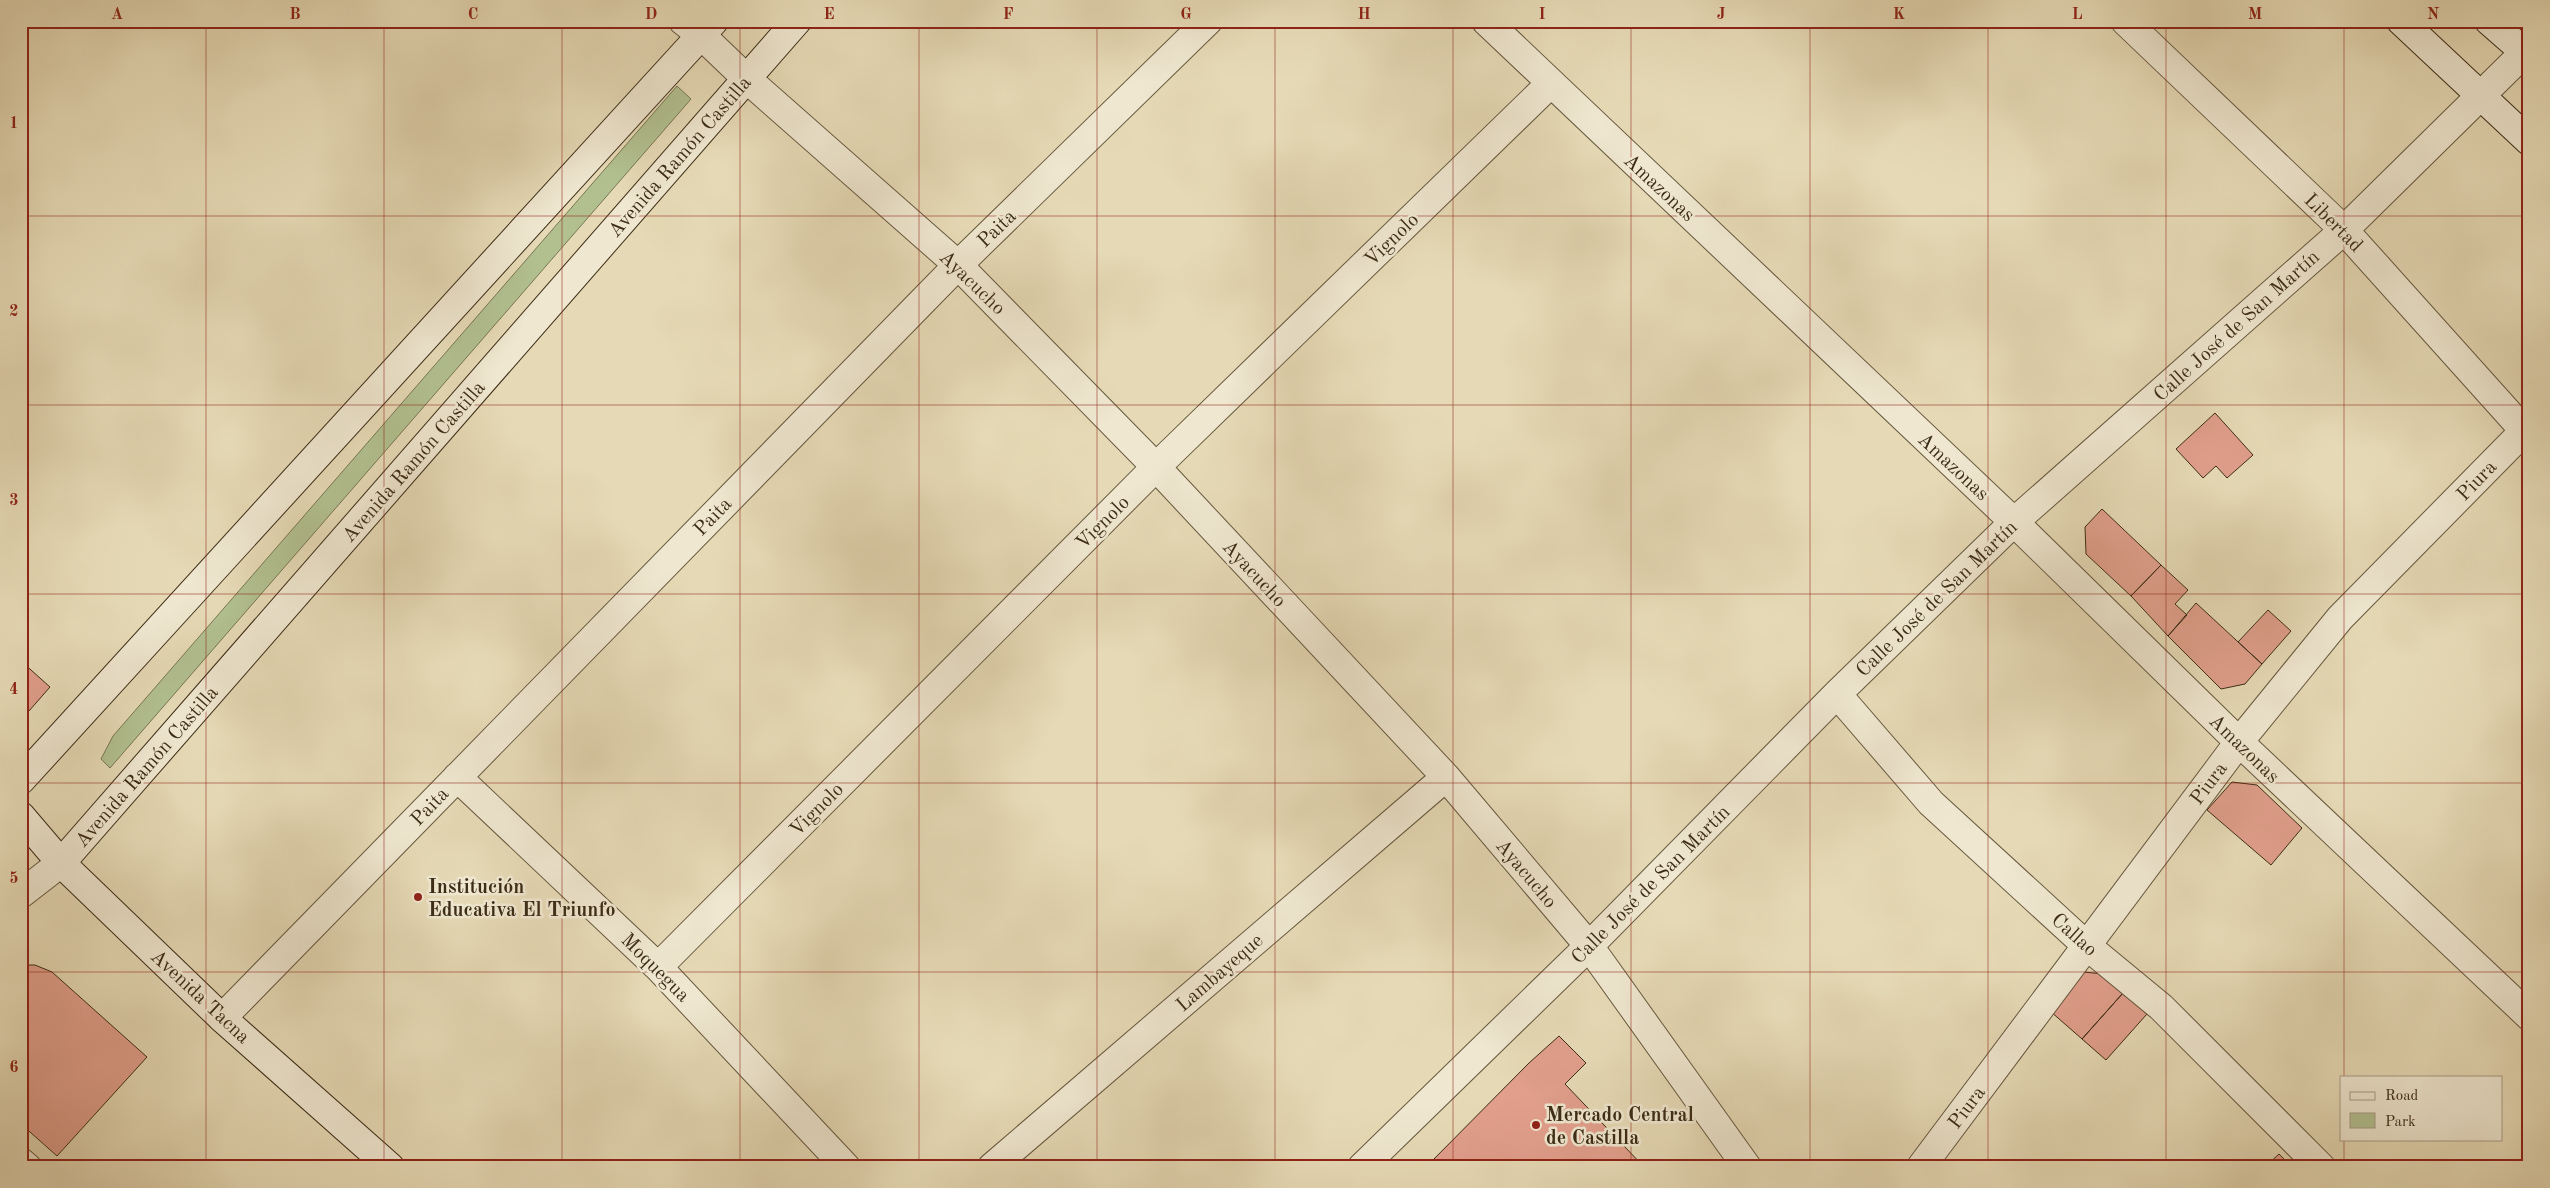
<svg xmlns="http://www.w3.org/2000/svg" width="2550" height="1188" font-family="'Old Standard TT',serif">
<style>
.green{fill:#b2c090;stroke:#777653}
.building{fill:#e19f8c;stroke:#3c2c16}
.lines{fill:none;stroke-linecap:round;stroke-linejoin:round}
.street-casing{stroke:#66583e;stroke-width:30}
.secondary-casing{stroke:#3c2c16;stroke-width:30}
.street{stroke:#efe7d0;stroke-width:28}
.secondary{stroke:#efe7d0;stroke-width:28}
.grid{fill:none;stroke:#8f2418;stroke-width:1;stroke-opacity:0.55}
.poi-dot{fill:#8f2418;stroke:#efe7d0;stroke-width:2}
.labels{text-anchor:middle;stroke-width:5;stroke-linejoin:round;paint-order:stroke}
.street-label{font-size:20px;fill:#3c2c16;stroke:#efe7d0}
.poi-label{font-size:20px;font-weight:bold;fill:#3c2c16;stroke:#efe7d0;text-anchor:start}
.neatline{fill:none;stroke:#8f2418;stroke-width:2}
.grid-label{font-size:16px;text-anchor:middle;font-weight:bold;fill:#8f2418}
</style>
<rect width="100%" height="100%" fill="#e6dab6"/>
<filter id="stains"><feTurbulence type="fractalNoise" baseFrequency=".004" numOctaves="4"/><feColorMatrix values="0 0 0 0 .2 0 0 0 0 .09 0 0 0 0 .02 0 0 0 .5 -.17"/></filter>
<radialGradient id="worn" r=".72"><stop offset=".6" stop-color="#630" stop-opacity="0"/><stop offset="1" stop-color="#630" stop-opacity=".3"/></radialGradient>
<path class="green" d="M677 86 691 99 110 768 101 759 113 736Z"/>
<path class="building" d="M2215 413 2253 455 2227 478 2216 466 2203 478 2176 449Z
M2102 509 2161 565 2131 596 2086 554 2085 527Z
M2161 565 2188 590 2175 604 2187 615 2168 636 2131 596Z
M2196 603 2262 664 2245 684 2221 689 2168 636Z
M2268 610 2291 631 2262 664 2238 642Z
M21 661 50 687 29 711 21 705Z
M2232 782 2257 785 2302 828 2271 865 2207 810Z
M21 965H35L52 972 147 1057 57 1156 21 1124Z
M2083 972 2104 974 2123 993 2082 1039 2050 1011Z
M2123 993 2147 1014 2106 1060 2082 1039Z
M1559 1036 1586 1063 1565 1084 1644 1167H1426L1529 1063Z
M2279 1154 2292 1167H2265Z"/>
<g class="lines">
<defs>
<path id="street" d="M683 21 701 35 747 79 958 265 1156 467 1446 777 1589 946 1747 1167
M1486 21 2014 522 2239 742 2529 1016
M2125 21 2344 230 2529 436
M1837 694 1931 803 2087 946 2161 1007 2321 1167
M457 777 658 967 846 1167
M21 894 61 863
M658 967 1156 467 1551 83
M222 1018 958 265 1208 21
M21 1162 27 1167
M992 1167 1446 777
M1362 1167 1589 946 1837 694 2014 522 2344 230 2529 48
M1921 1167 2239 742 2340 618 2529 426"/>
<path id="secondary" d="M2401 21 2529 141
M2489 21 2529 56
M21 780 714 21
M21 816 61 863 222 1018 390 1167
M61 863 797 21"/>
</defs>
<use href="#street" class="street-casing"/>
<use href="#secondary" class="secondary-casing"/>
<use href="#street" class="street"/>
<use href="#secondary" class="secondary"/>
</g>
<path class="grid" d="M206 21V1167M384 21V1167M562 21V1167M740 21V1167M919 21V1167M1097 21V1167M1275 21V1167M1453 21V1167M1631 21V1167M1810 21V1167M1988 21V1167M2166 21V1167M2344 21V1077M21 216H2529M21 405H2529M21 594H2529M21 783H2529M21 972H2529M2344 1139V1167"/>
<g class="poi-dot">
<circle cx="418" cy="897" r="5"/>
<circle cx="1536" cy="1125" r="5"/>
</g>
<g class="labels">
<g class="street-label">
<text transform="translate(679 156) rotate(-49)" y="7">Avenida Ramón Castilla</text>
<text transform="translate(1660 187) rotate(43)" y="7">Amazonas</text>
<text transform="translate(2334 222) rotate(45)" y="7">Libertad</text>
<text transform="translate(996 228) rotate(-44)" y="7">Paita</text>
<text transform="translate(1391 239) rotate(-44)" y="7">Vignolo</text>
<text transform="translate(973 282) rotate(44)" y="7">Ayacucho</text>
<text transform="translate(2236 325) rotate(-42)" y="7">Calle José de San Martín</text>
<text transform="translate(413 461) rotate(-49)" y="7">Avenida Ramón Castilla</text>
<text transform="translate(1954 466) rotate(43)" y="7">Amazonas</text>
<text transform="translate(2476 480) rotate(-46)" y="7">Piura</text>
<text transform="translate(712 516) rotate(-46)" y="7">Paita</text>
<text transform="translate(1102 522) rotate(-45)" y="7">Vignolo</text>
<text transform="translate(1255 573) rotate(47)" y="7">Ayacucho</text>
<text transform="translate(1936 598) rotate(-44)" y="7">Calle José de San Martín</text>
<text transform="translate(2245 748) rotate(44)" y="7">Amazonas</text>
<text transform="translate(146 766) rotate(-49)" y="7">Avenida Ramón Castilla</text>
<text transform="translate(2208 783) rotate(-53)" y="7">Piura</text>
<text transform="translate(429 806) rotate(-46)" y="7">Paita</text>
<text transform="translate(816 809) rotate(-45)" y="7">Vignolo</text>
<text transform="translate(1527 873) rotate(50)" y="7">Ayacucho</text>
<text transform="translate(1650 884) rotate(-45)" y="7">Calle José de San Martín</text>
<text transform="translate(2075 934) rotate(42)" y="7">Callao</text>
<text transform="translate(656 967) rotate(45)" y="7">Moquegua</text>
<text transform="translate(1219 972) rotate(-41)" y="7">Lambayeque</text>
<text transform="translate(201 996) rotate(43)" y="7">Avenida Tacna</text>
<text transform="translate(1966 1107) rotate(-53)" y="7">Piura</text>
</g>
<g class="poi-label">
<text x="428" y="893">Institución<tspan x="428" dy="23">Educativa El Triunfo</tspan></text>
<text x="1546" y="1121">Mercado Central<tspan x="1546" dy="23">de Castilla</tspan></text>
</g>
</g>
<rect width="2550" height="1188" fill="none" stroke="#e6dab6" stroke-width="55"/>
<rect x="2340" y="1076" width="162" height="65" fill="#efe7d0" stroke="#a79c86"/>
<rect x="2350" y="1092" width="25" height="8" fill="#efe7d0" stroke="#a79c86"/>
<text x="2385" y="1100" font-size="15" fill="#3c2c16">Road</text>
<rect x="2350" y="1113" width="25" height="15" fill="#b2c090" stroke="#a79c86"/>
<text x="2385" y="1126" font-size="15" fill="#3c2c16">Park</text>
<rect x="28" y="28" width="2494" height="1132" class="neatline"/>
<g class="grid-label">
<text x="117" y="19">A</text>
<text x="295" y="19">B</text>
<text x="473" y="19">C</text>
<text x="651" y="19">D</text>
<text x="829" y="19">E</text>
<text x="1008" y="19">F</text>
<text x="1186" y="19">G</text>
<text x="1364" y="19">H</text>
<text x="1542" y="19">I</text>
<text x="1721" y="19">J</text>
<text x="1899" y="19">K</text>
<text x="2077" y="19">L</text>
<text x="2255" y="19">M</text>
<text x="2433" y="19">N</text>
<text x="14" y="128">1</text>
<text x="14" y="316">2</text>
<text x="14" y="505">3</text>
<text x="14" y="694">4</text>
<text x="14" y="883">5</text>
<text x="14" y="1072">6</text>
</g>
<rect width="100%" height="100%" filter="url(#stains)"/>
<rect width="100%" height="100%" fill="url(#worn)"/>
</svg>
